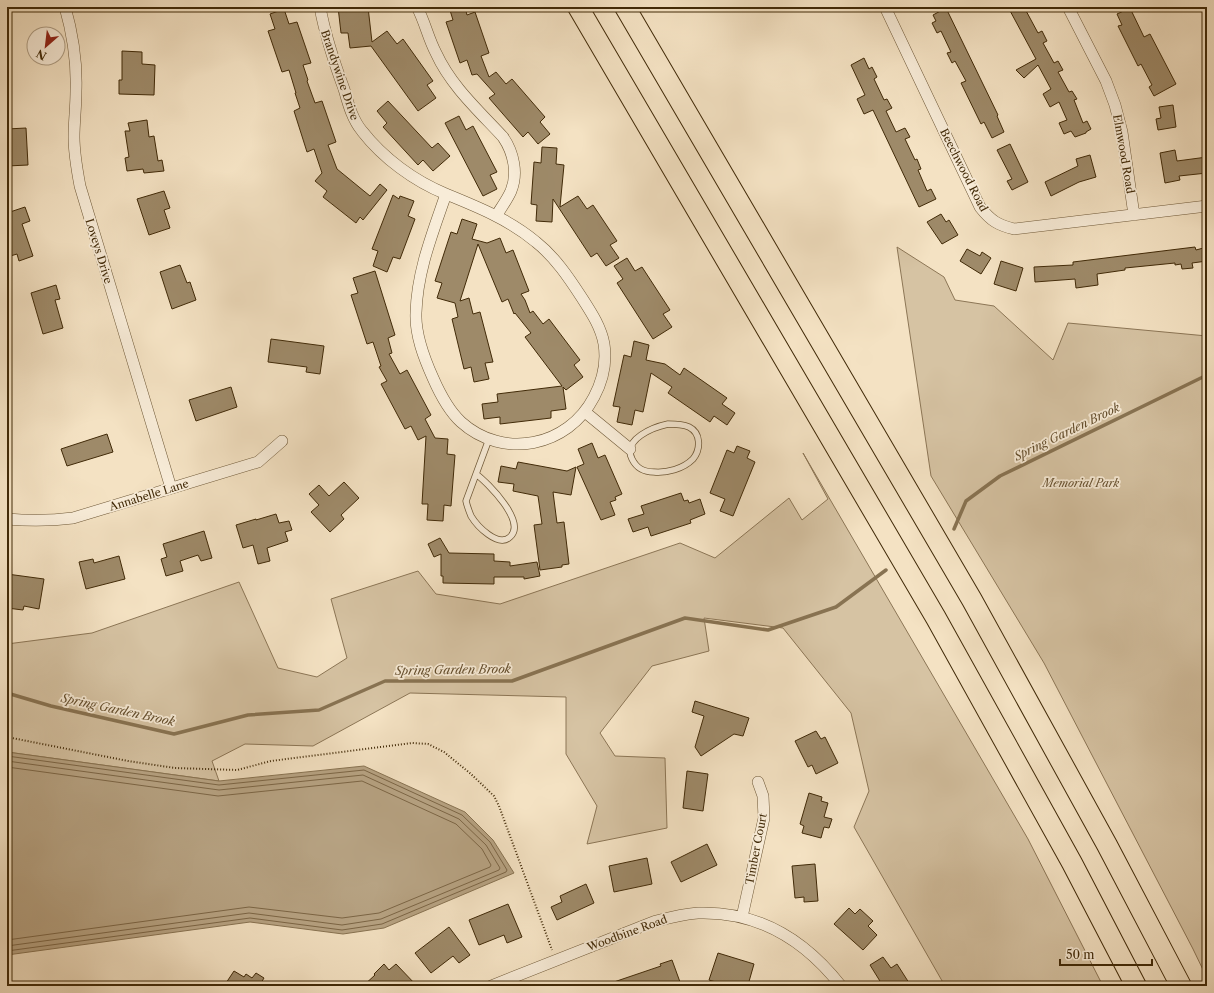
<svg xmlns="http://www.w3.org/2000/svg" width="1214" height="993" font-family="'Libre Caslon Text',serif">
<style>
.green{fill:#d6c3a3;stroke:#8c7656}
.water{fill:#b7a383;stroke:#887352}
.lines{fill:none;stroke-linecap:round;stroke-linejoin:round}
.shore{stroke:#7c6646;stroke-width:1}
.stream{stroke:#887352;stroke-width:3.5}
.building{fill:#9e8a69;stroke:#412a08}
.lane-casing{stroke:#6e5837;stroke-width:7}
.street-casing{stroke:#6e5837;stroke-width:12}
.highway-casing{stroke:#412a08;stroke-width:22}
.path{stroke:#412a08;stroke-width:2;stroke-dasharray:1 2;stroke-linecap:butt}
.lane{stroke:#f8ecd8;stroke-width:5.5}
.street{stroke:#f8ecd8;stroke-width:11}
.highway{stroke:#f4e2c3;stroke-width:20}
.labels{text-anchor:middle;stroke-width:3.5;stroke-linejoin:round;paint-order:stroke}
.street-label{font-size:11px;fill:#412a08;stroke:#f8ecd8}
.park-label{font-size:11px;font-style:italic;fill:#66502f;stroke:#f8ecd8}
.water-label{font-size:12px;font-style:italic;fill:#644e2d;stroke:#f8ecd8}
</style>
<rect width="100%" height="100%" fill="#f4e2c3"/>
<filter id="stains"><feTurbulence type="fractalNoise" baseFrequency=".005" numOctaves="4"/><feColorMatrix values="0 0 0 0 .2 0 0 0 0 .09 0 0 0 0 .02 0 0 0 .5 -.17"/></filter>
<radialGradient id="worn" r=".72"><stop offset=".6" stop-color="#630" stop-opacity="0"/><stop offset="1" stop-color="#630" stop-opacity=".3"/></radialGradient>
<path class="green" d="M897 247 944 277 955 300 994 306 1053 360 1068 323 1207 336V978L1193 949 1044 663 931 476Z
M803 453 1028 839 1103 986H945L854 827 869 791 851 713 783 628 704 618 709 651 652 666 600 733 615 756 665 758 667 828 587 844 597 806 566 754V697L410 693 313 746 245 744 212 761 219 781 7 752V644L92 633 239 582 278 668 317 677 347 658 331 599 418 571 436 594 500 604 680 543 715 558 789 498 802 520 828 499Z"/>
<path class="water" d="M7 752 219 781 364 766 465 812 493 840 514 873 384 928 343 934 250 922 7 955Z"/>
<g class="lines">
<path class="shore" d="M7 756 219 785 364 770 462 815 490 842 507 870 506 872 382 924 342 930 250 918 7 951
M7 761 219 790 363 775 459 819 486 845 500 868 499 870 381 919 342 925 249 913 7 946
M7 767 218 796 362 781 456 824 482 849 491 865 490 867 379 913 342 918 249 907 7 940"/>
<path class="stream" d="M954 529 966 501 1000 476 1207 375
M7 693 51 706 174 734 248 715 319 710 385 681H512L685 618 768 630 836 607 886 570"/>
</g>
<path class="building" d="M338 7H368L372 42 387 31 397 44 403 39 433 81 427 85 436 98 418 111 371 46 350 48 348 33H341Z
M449 7H465L467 15 475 12 489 53 481 56 489 77 496 72 506 84 512 79 545 117 540 122 550 134 538 144 528 132 523 137 489 98 495 94 477 74 472 75 467 60 460 63 446 22 453 20Z
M1008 7H1024L1038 33 1042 31 1047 41 1043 43 1054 63 1058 61 1063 70 1058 72 1069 92 1072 91 1077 99 1074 100 1083 123 1087 121 1091 129 1086 132V133L1075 137 1071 131 1064 134 1059 123 1067 120 1059 102 1050 107 1043 94 1051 89 1038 65 1024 78 1016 70 1036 59Z
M946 8 998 115 997 116 1004 132 992 138 984 122 981 124 961 83 966 81 955 61 952 63 947 53 951 52 941 31 937 33 932 23 936 21 933 15Z
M1130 8 1144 37 1150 34 1176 84 1154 96 1149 87 1152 85 1141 64 1138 66 1118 26 1122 25 1117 14Z
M284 9 289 24 297 22 311 63 303 65 308 80 307 81 315 103 322 101 336 142 328 145 337 169 370 196 380 184 387 190 363 220 360 217 356 223 323 197 327 191 315 181 322 173 314 149 307 152 294 111 300 108 295 93H296L289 70 282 72 268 31 275 29 270 14Z
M122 51 142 52V64L155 65 154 95 119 94V80H122Z
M864 58 869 69 872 67 877 77 874 79 884 100 887 99 892 108 886 111 896 132 905 128 910 137 905 139 915 160 917 159 921 169 918 170 927 191 931 189 936 199 919 207 873 110 864 114 857 99 865 95 851 65Z
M388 101 432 148 438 143 450 156 433 171 423 160 418 165 383 127 387 123 377 111Z
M1173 105 1176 127 1158 130 1156 119 1161 118 1159 107Z
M459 116 466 130 473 126 497 172 490 175 497 189 483 196 445 123Z
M147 120 149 137 154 136 158 161 162 160 164 171 144 173 143 169 127 171 125 158 129 157 125 131H130L128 123Z
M26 128 28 165 7 166V129Z
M1010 144 1028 182 1012 190 1007 181 1012 179 997 150Z
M542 147 557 148 556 164 564 165 560 207 578 196 587 209 593 205 617 241 610 245 619 258 606 266 597 253 591 257 553 199 552 222 536 221 537 205 531 204 534 162 541 163Z
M1175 150 1177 161 1207 157V173L1179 176 1180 180 1165 183 1160 153Z
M1090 155 1096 177 1079 182 1051 196 1045 182 1078 166 1076 159Z
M164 191 170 208 164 210 170 228 149 235 137 199Z
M393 195 399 199 400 196 414 201 408 216 415 219 400 259 393 257 387 272 373 266 378 251 372 249Z
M25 207 30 221 22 224 33 256 19 261 17 254 7 257V213Z
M941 214 946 222 949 220 958 235 942 244 927 222Z
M462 219 477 224 472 239 487 243 500 238 506 253 513 250 529 291 521 294 525 300 530 313 533 311 543 324 549 319 580 360 574 365 583 377 566 390 563 387 566 409 551 411V418L500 424V417L484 419 482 404 498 402 497 394 562 386 525 337 531 333 515 313 514 314 508 299 502 302 478 244 460 301 469 298 473 314 480 312 493 362 485 363 489 379 474 382 471 367 464 369 452 319 458 317 455 303 437 298 442 283 435 281 451 232 457 234Z
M1195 247 1196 250 1207 247V261L1192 263 1193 268 1182 269 1181 264 1175 265V263L1125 268V270L1097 274 1098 285 1076 288 1075 279 1035 282 1034 267 1073 265V262Z
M967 249 980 256 982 252 991 258 981 274 960 261Z
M627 258 635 271 642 267 670 310 663 314 672 327 653 339 617 283 623 279 614 266Z
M1001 261 1023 268 1016 291 994 284Z
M180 265 187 283 190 282 196 300 172 309 160 272Z
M375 271 395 335 388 338 392 353 389 354 400 374 407 370 431 415 425 419 435 438 448 439 447 454 455 455 451 506 444 505 443 521 427 520 428 504H422L426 436 418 440 411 426 405 429 381 384 387 381 379 367 381 366 373 342 367 344 351 295 358 293 353 278Z
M56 285 60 299 55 300 63 328 43 334 31 293Z
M271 339 324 346 320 374 306 372 307 367 268 362Z
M634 341 649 345 646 360 665 364 680 375 684 368 727 398 722 404 735 413 727 425 714 416 710 422 668 393 672 387 651 373 643 412 635 410 632 425 617 422 620 407 613 406 624 355 631 357Z
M231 387 237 407 196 421 189 400Z
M107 434 113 452 67 466 61 449Z
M592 443 598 458 605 455 622 494 615 497 616 500 610 502 615 515 601 520 577 467 584 464 578 449Z
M737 446 750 451 747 458 755 462 733 516 720 511 725 499 710 493 727 450 734 453Z
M518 462 567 471 576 467 571 495 553 492 557 523 564 522 569 564 562 565V567L540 570 534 525 542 524 538 496 513 491 514 484 498 482 501 466 516 469Z
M344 482 359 498 341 515 344 519 330 532 311 512 319 505 309 494 319 485 329 496Z
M681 493 684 501 688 500 689 503 700 499 705 514 690 520 691 523 651 536 648 527 633 532 628 519 644 514 641 506Z
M276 514 279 523 289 521 292 530 285 532 288 541 267 548 270 561 258 564 253 545 243 548 236 525 256 519V520Z
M204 531 212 558 201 561 198 555 180 561 183 571 166 576 161 559 167 557 163 544Z
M440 538 449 553 494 554V561L510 562V566L537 562 540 576 524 579V577H494V584L443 583V576H441V554L434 557 428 544Z
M119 556 125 579 86 589 79 562 93 559 94 563Z
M7 574 44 579 39 609 24 606 23 610 7 608Z
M695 701 749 718 743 736 734 734 701 756 695 747 704 716 692 712Z
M816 731 821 739 825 737 838 763 816 774 812 765 808 767 795 741Z
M687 771 708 774 703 811 683 808Z
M809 793 822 797 821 801 828 803 824 817 832 819 829 828 824 827 821 838 802 833 804 826 800 824Z
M707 844 717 865 681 882 671 862Z
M647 858 652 884 614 892 609 866Z
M815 864 818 901 804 902V897L795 898 792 866Z
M586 884 594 903 557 920 551 907 562 902 560 896Z
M508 904 522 937 507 943 504 935 479 945 469 920Z
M849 908 855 914 860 909 873 921 868 926 877 935 863 950 834 924Z
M449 927 470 955 459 963 453 956 431 973 415 953Z
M718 953 754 964 748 985 739 982 737 986H729L709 980Z
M883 957 891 968 897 964 911 986H883L870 965Z
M672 960 680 982 669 986H608V984L661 966 660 964Z
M384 964 389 970 396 964 417 986H363L375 975 374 974Z
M234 971 244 977 246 974 252 978 256 973 264 978 261 983 265 986H224Z"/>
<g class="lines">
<defs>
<path id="lane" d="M668 424C675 424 682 424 689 427 701 433 701 449 693 459 683 469 667 473 654 472 644 472 637 469 632 459 622 439 654 427 668 424Z
M476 474C488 483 527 522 510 537 498 548 477 526 471 516 469 511 467 506 466 501L489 439"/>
<path id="street" d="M65 7C73 35 77 63 76 91 76 107 74 122 74 137 74 153 77 170 80 186L171 488
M320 7C325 35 334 62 344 89 348 103 352 119 362 131 383 158 414 181 446 194 478 207 510 220 536 242 555 257 569 278 582 298 591 312 601 327 604 344 607 363 603 380 594 397 568 447 503 460 461 422 448 410 440 394 433 378 424 358 415 335 416 313 417 271 433 232 446 194
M417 7C425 22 428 38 436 53 451 86 479 111 503 137 514 153 518 174 511 191 507 200 501 208 496 216
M885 7 980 207C991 221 998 225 1014 229L1207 206
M1068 7 1106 81 1115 105 1122 132 1134 215
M585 412 630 449
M7 519C31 521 49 521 73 518L258 462 282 441
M742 917 764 818 763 796 758 782
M491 986 653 922C668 918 682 914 698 913 758 911 805 940 841 986"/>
<path id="highway" d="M578 7 936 618 1072 863 1136 986
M625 7 972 600 1107 845 1181 986"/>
</defs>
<use href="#lane" class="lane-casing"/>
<use href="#street" class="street-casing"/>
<use href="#highway" class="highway-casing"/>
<path class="path" d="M7 737 128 761 175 768 237 770 271 761 412 743 428 744 444 752 471 774 494 796 499 806 552 950"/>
<use href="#lane" class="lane"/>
<use href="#street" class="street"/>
<use href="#highway" class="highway"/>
</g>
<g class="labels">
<g class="street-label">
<text transform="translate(340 75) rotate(71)" y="4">Brandywine Drive</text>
<text transform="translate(1124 154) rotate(80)" y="4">Elmwood Road</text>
<text transform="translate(964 170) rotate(63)" y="4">Beechwood Road</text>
<text transform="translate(99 251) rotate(73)" y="4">Loveys Drive</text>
<text transform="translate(149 495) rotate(-17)" y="4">Annabelle Lane</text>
<text transform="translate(756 849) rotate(-79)" y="4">Timber Court</text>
<text transform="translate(627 933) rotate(-20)" y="4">Woodbine Road</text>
</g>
<g class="park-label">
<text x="1081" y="487">Memorial Park</text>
</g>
<g class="water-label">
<text transform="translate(1067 432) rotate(-26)" y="4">Spring Garden Brook</text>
<text transform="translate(453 670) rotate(-1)" y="4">Spring Garden Brook</text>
<text transform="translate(118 710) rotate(12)" y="4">Spring Garden Brook</text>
</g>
</g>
<rect width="1214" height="993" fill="none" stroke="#f4e2c3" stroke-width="24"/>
<rect x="8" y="8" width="1198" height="977" fill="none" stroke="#412a08" stroke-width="2"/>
<rect x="12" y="12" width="1190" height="969" fill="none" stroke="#412a08"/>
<g transform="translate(46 46) rotate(208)"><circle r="19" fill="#f8ecd8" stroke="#af9e85"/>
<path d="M0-3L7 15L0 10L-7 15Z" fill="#8f2418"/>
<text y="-6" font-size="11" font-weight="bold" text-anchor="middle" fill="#412a08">N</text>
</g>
<path d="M1060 959v6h92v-6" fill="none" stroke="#412a08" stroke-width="2"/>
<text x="1066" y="959" font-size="12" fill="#412a08" stroke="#f8ecd8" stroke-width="3" paint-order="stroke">50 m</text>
<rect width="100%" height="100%" filter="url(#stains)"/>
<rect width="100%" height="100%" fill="url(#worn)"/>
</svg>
